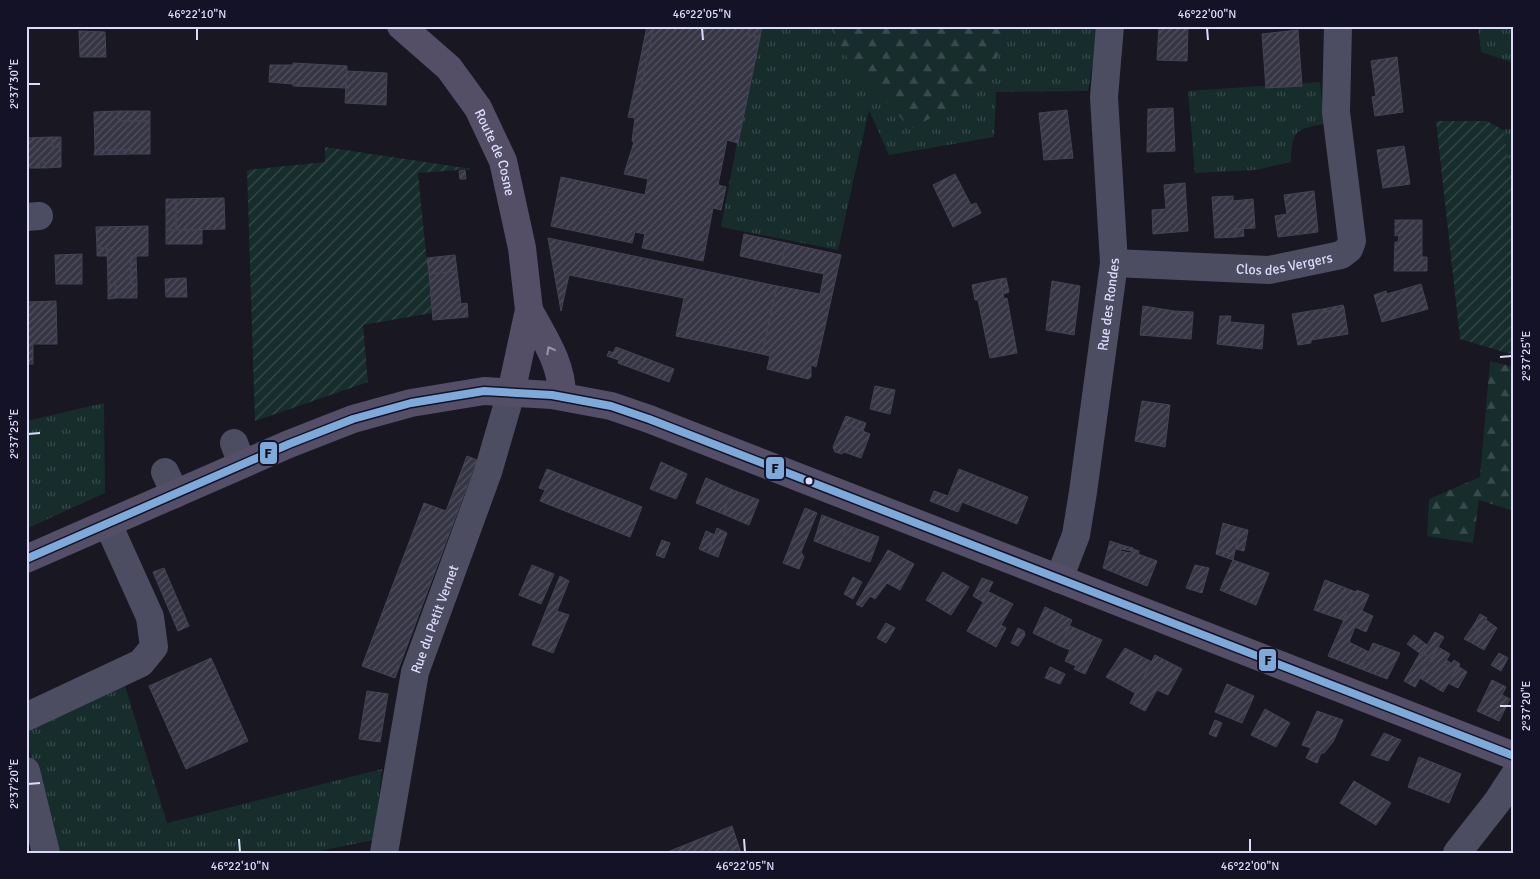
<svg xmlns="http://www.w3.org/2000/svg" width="1540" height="879" font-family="Signika,sans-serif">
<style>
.grass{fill:url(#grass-tufts)}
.forest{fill:url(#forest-firs)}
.garden{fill:url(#garden-furrows)}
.building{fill:url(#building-hatch);stroke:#454355}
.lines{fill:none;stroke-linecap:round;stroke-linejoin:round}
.minor{stroke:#4d4d61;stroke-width:28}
.major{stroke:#544e66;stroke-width:28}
.bus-1-casing{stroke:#141227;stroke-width:11}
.bus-1{stroke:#7da9db;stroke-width:8}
.oneway{stroke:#9894b1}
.ticks{fill:none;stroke:#dbdbfc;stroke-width:2}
.bus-dot{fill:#dbdbfc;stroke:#141227;stroke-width:2}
.labels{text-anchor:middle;stroke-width:5;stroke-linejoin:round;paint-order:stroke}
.street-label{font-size:14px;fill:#dbdbfc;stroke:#141227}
.line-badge{stroke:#141227;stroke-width:2}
.pale-badge-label{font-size:14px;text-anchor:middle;font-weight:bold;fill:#111}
.neatline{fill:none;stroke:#dbdbfc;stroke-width:2}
.ticks-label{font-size:12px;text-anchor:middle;fill:#dbdbfc}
</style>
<defs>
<pattern id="grass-tufts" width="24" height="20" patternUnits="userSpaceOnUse" patternTransform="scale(1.25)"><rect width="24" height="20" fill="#162d2c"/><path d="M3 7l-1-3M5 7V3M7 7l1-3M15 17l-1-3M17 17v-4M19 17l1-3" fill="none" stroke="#374b4c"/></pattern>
<pattern id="forest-firs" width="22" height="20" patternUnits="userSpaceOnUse" patternTransform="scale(1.25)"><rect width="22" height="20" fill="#162d2c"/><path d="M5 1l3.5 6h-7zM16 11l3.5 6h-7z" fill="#374b4c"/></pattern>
<pattern id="garden-furrows" width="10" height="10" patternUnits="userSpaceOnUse" patternTransform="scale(1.25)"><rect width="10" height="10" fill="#162d2c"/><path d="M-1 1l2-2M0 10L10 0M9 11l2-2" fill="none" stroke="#374b4c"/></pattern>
<pattern id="building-hatch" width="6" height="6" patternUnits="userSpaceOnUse" patternTransform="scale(1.25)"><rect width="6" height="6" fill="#363544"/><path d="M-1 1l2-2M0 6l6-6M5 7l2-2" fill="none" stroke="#525260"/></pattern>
</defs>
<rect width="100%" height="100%" fill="#181722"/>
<path class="grass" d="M759 26H1099L1088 91 996 92 994 137 889 155 869 110 838 250 721 227Z
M1478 26H1514V63L1481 52Z
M1320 82 1324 124C1295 129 1292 131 1291 162L1256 170 1195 173 1188 91Z
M1514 128V190L1503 130Z
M104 403 105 493 26 529V421Z
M123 679 167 823 382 769 374 840 309 853H54L26 736V724Z"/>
<path class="forest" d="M830 26H1010L1004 48 966 98 911 129 849 61Z
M1490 361 1514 367V511L1479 500 1473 543 1427 536 1429 499 1480 477Z"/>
<path class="garden" d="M1436 121H1487L1503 130 1514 190V355L1460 339Z
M325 147 472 169 418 173 432 313 363 325 368 382 255 421 247 170 325 162Z"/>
<path class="building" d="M647 26H654L640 91 633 95Z
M654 26H749L748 35 760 37 738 143 727 140 718 185 726 187 721 210 713 208 703 261 642 248 645 234 635 232 632 243 551 226 561 177 645 195 648 179 624 174 634 142 632 141 635 118 628 117 633 95 640 91Z
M749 26H762L760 37 748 35Z
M1159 26H1188L1187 61 1157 60Z
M1298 30 1302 86 1266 88 1262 34Z
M79 31 105 32 106 57H80Z
M1397 57 1403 112 1375 116 1372 97 1376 96 1371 61Z
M293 63 347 66 346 88 293 86V84L269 82 270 65H293Z
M347 71 387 73 386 105 345 103Z
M1173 108 1175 151 1147 152 1148 109Z
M1067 110 1073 158 1044 160 1039 113Z
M118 111H150V121H119Z
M118 111 119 121H150V154H132L131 150H95L94 112Z
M52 137H61V147H52Z
M52 137V147H61V167L45 168V162H40L39 168H26V138Z
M1404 146 1410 184 1383 188 1377 150Z
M95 150H131L132 154 94 155Z
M40 162H45V168H39Z
M465 170 466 179H460L459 171Z
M955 174 971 205 976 203 981 213 953 227 933 185Z
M1185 183 1188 231 1153 234 1152 210 1166 209 1164 185Z
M1314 191 1318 232 1278 237 1275 216 1287 214 1284 195Z
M1233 196V201L1253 199 1255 228 1235 229 1236 237 1215 238 1212 197Z
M224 198 225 229 176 230V199Z
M166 199H176V230H166Z
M1395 220H1422V257H1427V271H1394L1395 242H1398L1399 235 1395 236Z
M148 226V256H131V284H137V298H116V285L108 284 107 248H97L96 227Z
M1243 228 1244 236 1236 237 1235 229Z
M166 230H202V244H166Z
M744 234 786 243 781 265 740 256Z
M548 238 777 286 762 354 676 336 684 298 569 275 561 311Z
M786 243 841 255 816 367 811 365V377L808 379 767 369 770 356 762 354 777 286 820 294 824 274 781 265Z
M97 248H107V256H97Z
M82 254V284H56L55 255Z
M455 255 457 271 429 274 427 258Z
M131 256H136L137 284H131Z
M457 271 461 304 467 303 468 317 433 320 429 274Z
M186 278 187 297H166L165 279Z
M1006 278 1009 292 1003 294 1000 279Z
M1000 279 1004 299 1007 298 1017 353 990 358 978 300H975L972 285Z
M1052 281 1080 286 1074 335 1046 330Z
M108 284 116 285V298L108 299Z
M1421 284 1428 309 1382 322 1374 295 1386 291 1387 294Z
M56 301 57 344H33V364H26V302Z
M1343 305 1344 308 1324 312 1323 309Z
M1143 306 1174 311V313L1193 315 1191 339 1140 335Z
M1344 308 1348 334 1311 340V343L1298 345 1292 314 1323 309 1324 312Z
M1174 311 1193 312V315L1174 313Z
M1220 316H1231L1230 322 1264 325 1262 349 1217 344Z
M616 347 674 369 669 382 618 363 619 360 607 356 609 351 613 353Z
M875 386 895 390 890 414 870 409Z
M1142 401 1170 405 1165 447 1135 441Z
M846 416 866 423 863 431 843 423Z
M843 423 870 434 861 458 844 452 842 454 835 452 833 447Z
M467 456 477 460 395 678 362 666 424 503 446 511Z
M661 462 687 474 676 499 650 489Z
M547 469 642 507 630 537 540 501 545 490 539 488Z
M959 469 1028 497 1017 524 962 502 958 512 930 501 934 491 948 496Z
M706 478 733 490 723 514 696 503Z
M733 490 759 500 749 525 723 514Z
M805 508 817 513 801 552 804 557 799 569 783 563Z
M822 515 847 525 838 550 814 541Z
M1223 523 1240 528 1234 555 1217 549Z
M847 525 879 537 870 562 838 550Z
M717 528 727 533 718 557 708 553Z
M1240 528 1248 530 1244 551 1236 549Z
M706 531 715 535 708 553 699 549Z
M662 540 670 543 664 558 656 555Z
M1110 541 1122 545 1120 551 1130 553 1133 549 1139 551 1138 554 1157 561 1147 586 1103 568Z
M1122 545 1133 548V551L1120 549Z
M1217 549 1234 555 1233 560 1216 554Z
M888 550 914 564 900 590 887 583 875 599 870 596 862 607 856 604Z
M1233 560 1269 573 1256 605 1220 590Z
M532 565 554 574 541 604 519 595Z
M1195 565 1209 568 1202 593 1186 588Z
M164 568 189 626 178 631 153 572Z
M943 572 969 587 951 615 926 600Z
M560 576 569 581 557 611 569 615 553 653 532 645Z
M853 577 862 582 853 599 844 594Z
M982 578 993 582 983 602 973 596Z
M1325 580 1356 592 1343 620 1314 610Z
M1357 590 1369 595 1362 611 1373 616 1366 632 1355 627 1349 642 1369 652 1361 669 1328 656Z
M989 592 1013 604 1001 625 1006 628 996 647 967 631Z
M1045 607 1072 620 1060 646 1033 633Z
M1480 614 1487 618 1480 630 1473 626Z
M1486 620 1497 628 1484 650 1472 643Z
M886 623 895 628 886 643 877 638Z
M1070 626 1102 640 1085 674 1074 669 1076 666 1065 661 1070 650 1060 646Z
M1473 626 1480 630 1472 643 1464 639Z
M1018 628 1024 631 1025 635 1018 646 1011 643Z
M1435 632 1444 637 1432 658 1422 653Z
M1414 635 1427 645 1421 654 1407 644Z
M1373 643 1400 653 1387 679 1361 669Z
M1438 647 1450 654 1444 664 1449 667 1454 660 1460 664 1443 692 1420 678Z
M1125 648 1152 662 1135 693 1106 677Z
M1420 653 1432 658 1415 687 1404 681Z
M1499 653 1508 658 1501 671 1491 665Z
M1155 655 1182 669 1168 695 1157 690 1145 711 1130 703Z
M211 658 248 741 186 769 149 686Z
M1446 660 1451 663 1449 667 1444 664Z
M1458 666 1467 672 1458 688 1448 683Z
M1050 667 1065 674 1060 684 1045 678Z
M1492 680 1506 687 1502 695 1510 699 1499 721 1477 711Z
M1227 684 1254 696 1242 723 1215 712Z
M367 691 388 694 380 742 359 739Z
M1265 709 1290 723 1276 747 1251 735Z
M1317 711 1343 720 1333 742 1324 753H1321L1317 763 1306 758 1311 748 1302 745Z
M1215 720 1222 723 1216 737 1209 734Z
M1384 733 1401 740 1388 761 1371 755Z
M1419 757 1461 774 1449 803 1408 787Z
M1354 781 1391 803 1376 825 1340 803Z
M732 826 741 853H665Z"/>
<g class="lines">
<g class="minor">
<path d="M26 217 39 216"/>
<path id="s1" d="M1114 263 1269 270 1341 255 1349 249 1352 241 1336 112 1338 26"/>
<path d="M234 443 242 464"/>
<path d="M165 472 175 494"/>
<path id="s2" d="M1059 579 1076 535 1083 492 1114 263 1104 97 1110 26"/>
<path d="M26 717 141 663 154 647 150 617 108 524"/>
<path d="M26 771 46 853"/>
<path id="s3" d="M384 853 415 672 488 472 511 393"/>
<path d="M1457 853 1497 802 1514 776"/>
</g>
<g class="major">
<path id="s4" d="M401 26 449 68 478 108 503 161 522 248 529 310"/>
<path d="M511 393 529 310C544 338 562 363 562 396"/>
<path d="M26 559 289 444 353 419 411 403 484 391 552 395 611 406 649 419 1514 756"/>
</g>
<defs>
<path id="bus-1" d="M26 559 289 444 353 419 411 403 484 391 552 395 611 406 649 419 1514 756"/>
</defs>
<use href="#bus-1" class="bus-1-casing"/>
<use href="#bus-1" class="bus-1"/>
</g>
<defs><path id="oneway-chevron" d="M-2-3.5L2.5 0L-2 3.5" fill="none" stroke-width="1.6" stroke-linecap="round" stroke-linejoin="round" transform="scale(1.25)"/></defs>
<use class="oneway" href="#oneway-chevron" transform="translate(550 350) rotate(-118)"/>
<path class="ticks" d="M197 28V40M702 28 703 40M1207 28 1208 40M28 84H40M1500 357 1512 356M28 434 40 433M1500 706H1512M28 784 40 783M239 839 240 852M744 839 745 852M1250 839V852"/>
<circle class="bus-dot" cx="809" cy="481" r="4.5"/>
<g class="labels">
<g class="street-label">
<text dy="5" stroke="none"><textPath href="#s4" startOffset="161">Route de Cosne</textPath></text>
<text dy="5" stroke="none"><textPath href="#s1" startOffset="171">Clos des Vergers</textPath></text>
<text dy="5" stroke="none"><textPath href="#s2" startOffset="280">Rue des Rondes</textPath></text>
<text dy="5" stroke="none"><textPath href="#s3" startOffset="240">Rue du Petit Vernet</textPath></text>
</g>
</g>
<g class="line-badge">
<rect x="259" y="441" width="19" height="24" rx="5" fill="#7da9db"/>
<rect x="765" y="456" width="20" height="24" rx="5" fill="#7da9db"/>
<rect x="1258" y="648" width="19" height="24" rx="5" fill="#7da9db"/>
</g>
<g class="pale-badge-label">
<text x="268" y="458">F</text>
<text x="775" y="473">F</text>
<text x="1268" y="665">F</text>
</g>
<rect width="1540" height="879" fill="none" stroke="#141227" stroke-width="55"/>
<rect x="28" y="28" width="1484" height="824" class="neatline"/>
<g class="ticks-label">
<text x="197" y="18">46°22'10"N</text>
<text x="702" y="18">46°22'05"N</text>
<text x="1207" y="18">46°22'00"N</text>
<text transform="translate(14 84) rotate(-90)" y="4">2°37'30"E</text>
<text transform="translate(1526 356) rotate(-90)" y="4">2°37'25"E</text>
<text transform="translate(14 434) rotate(-90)" y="4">2°37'25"E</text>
<text transform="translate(1526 706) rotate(-90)" y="4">2°37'20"E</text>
<text transform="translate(14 784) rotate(-90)" y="4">2°37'20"E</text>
<text x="240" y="870">46°22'10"N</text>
<text x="745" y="870">46°22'05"N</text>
<text x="1250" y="870">46°22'00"N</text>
</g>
</svg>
